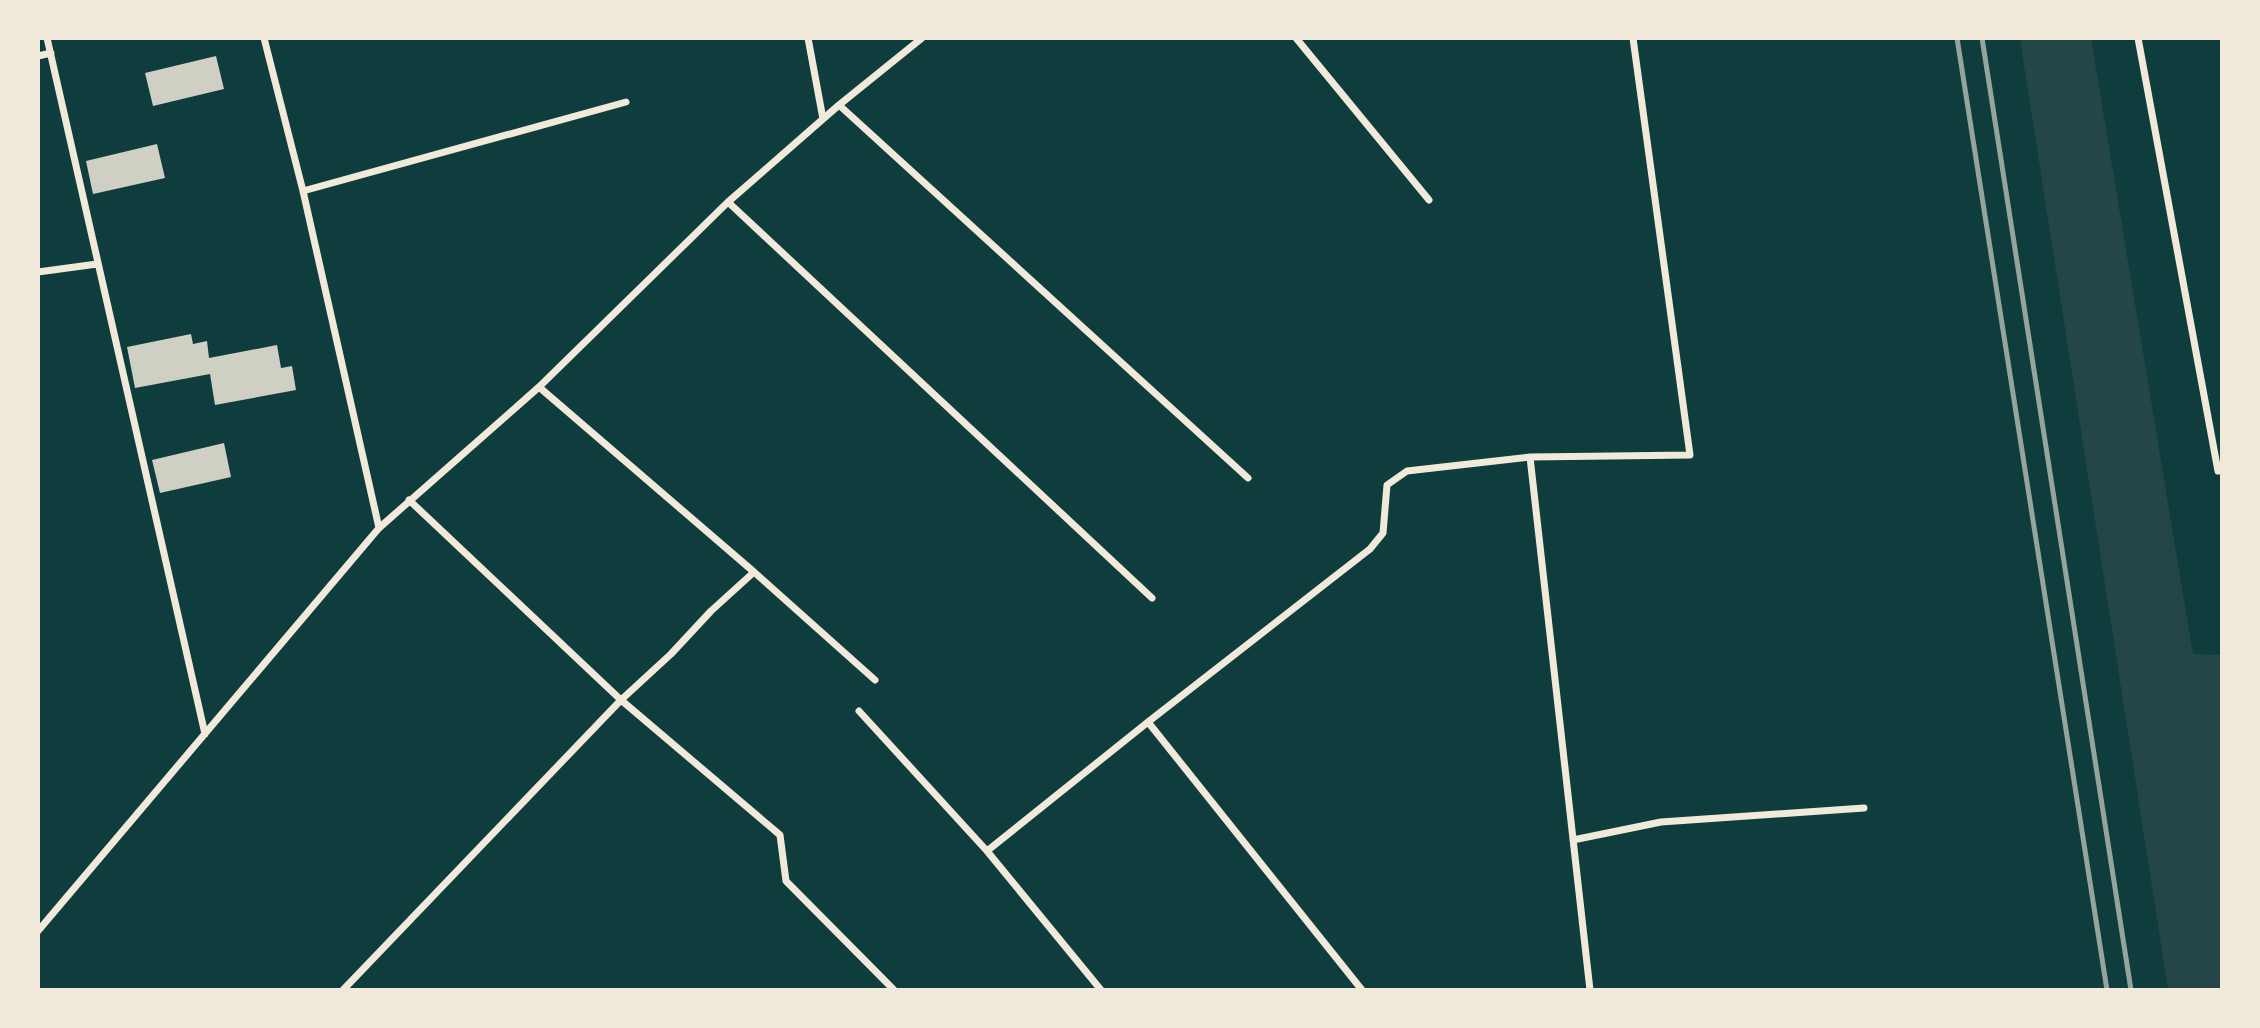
<svg xmlns="http://www.w3.org/2000/svg" width="2260" height="1028" font-family="'Noto Serif',serif">
<style>
.green{fill:#244646}
.building{fill:#cfcfc3}
.lines{fill:none;stroke-linecap:round;stroke-linejoin:round}
.minor{stroke:#f1e9da;stroke-width:7}
.rail{stroke:#97a49c;stroke-width:5}
</style>
<rect width="100%" height="100%" fill="#0f3d3e"/>
<path class="green" d="M2020 39H2091L2193 654 2221 655V989H2168Z"/>
<path class="building" d="M216 56 224 89 153 106 145 73Z
M157 144 165 178 93 194 86 161Z
M191 334 193 344 207 341 209 358 277 345 281 368 292 366 296 390 215 405 210 374 135 388 127 347Z
M224 443 231 477 160 493 152 460Z"/>
<g class="lines">
<path class="minor" d="M47 38 205 734
M264 38 303 191 379 528
M808 38 823 119
M1296 38 1429 200
M2138 38 2218 471H2222
M38 56 51 53
M839 105 1248 478
M303 191 626 102
M728 202 1152 598
M38 272 97 264
M1530 457 1590 990
M409 500 621 700 780 835 786 881 894 990
M754 572 875 680
M859 711 987 851
M1148 722 1362 990
M1573 840 1661 822 1864 808
M38 931 379 528 539 387 728 202 839 105 922 38
M343 990 621 700 671 654 711 611 754 572 539 387
M1101 990 987 851 1148 722 1370 549 1383 533 1387 485 1407 471 1530 457 1690 455 1633 38"/>
<path class="rail" d="M1957 38 2107 990
M1982 38 2131 990"/>
</g>
<rect width="2260" height="1028" fill="none" stroke="#f1e9da" stroke-width="80"/>
</svg>
